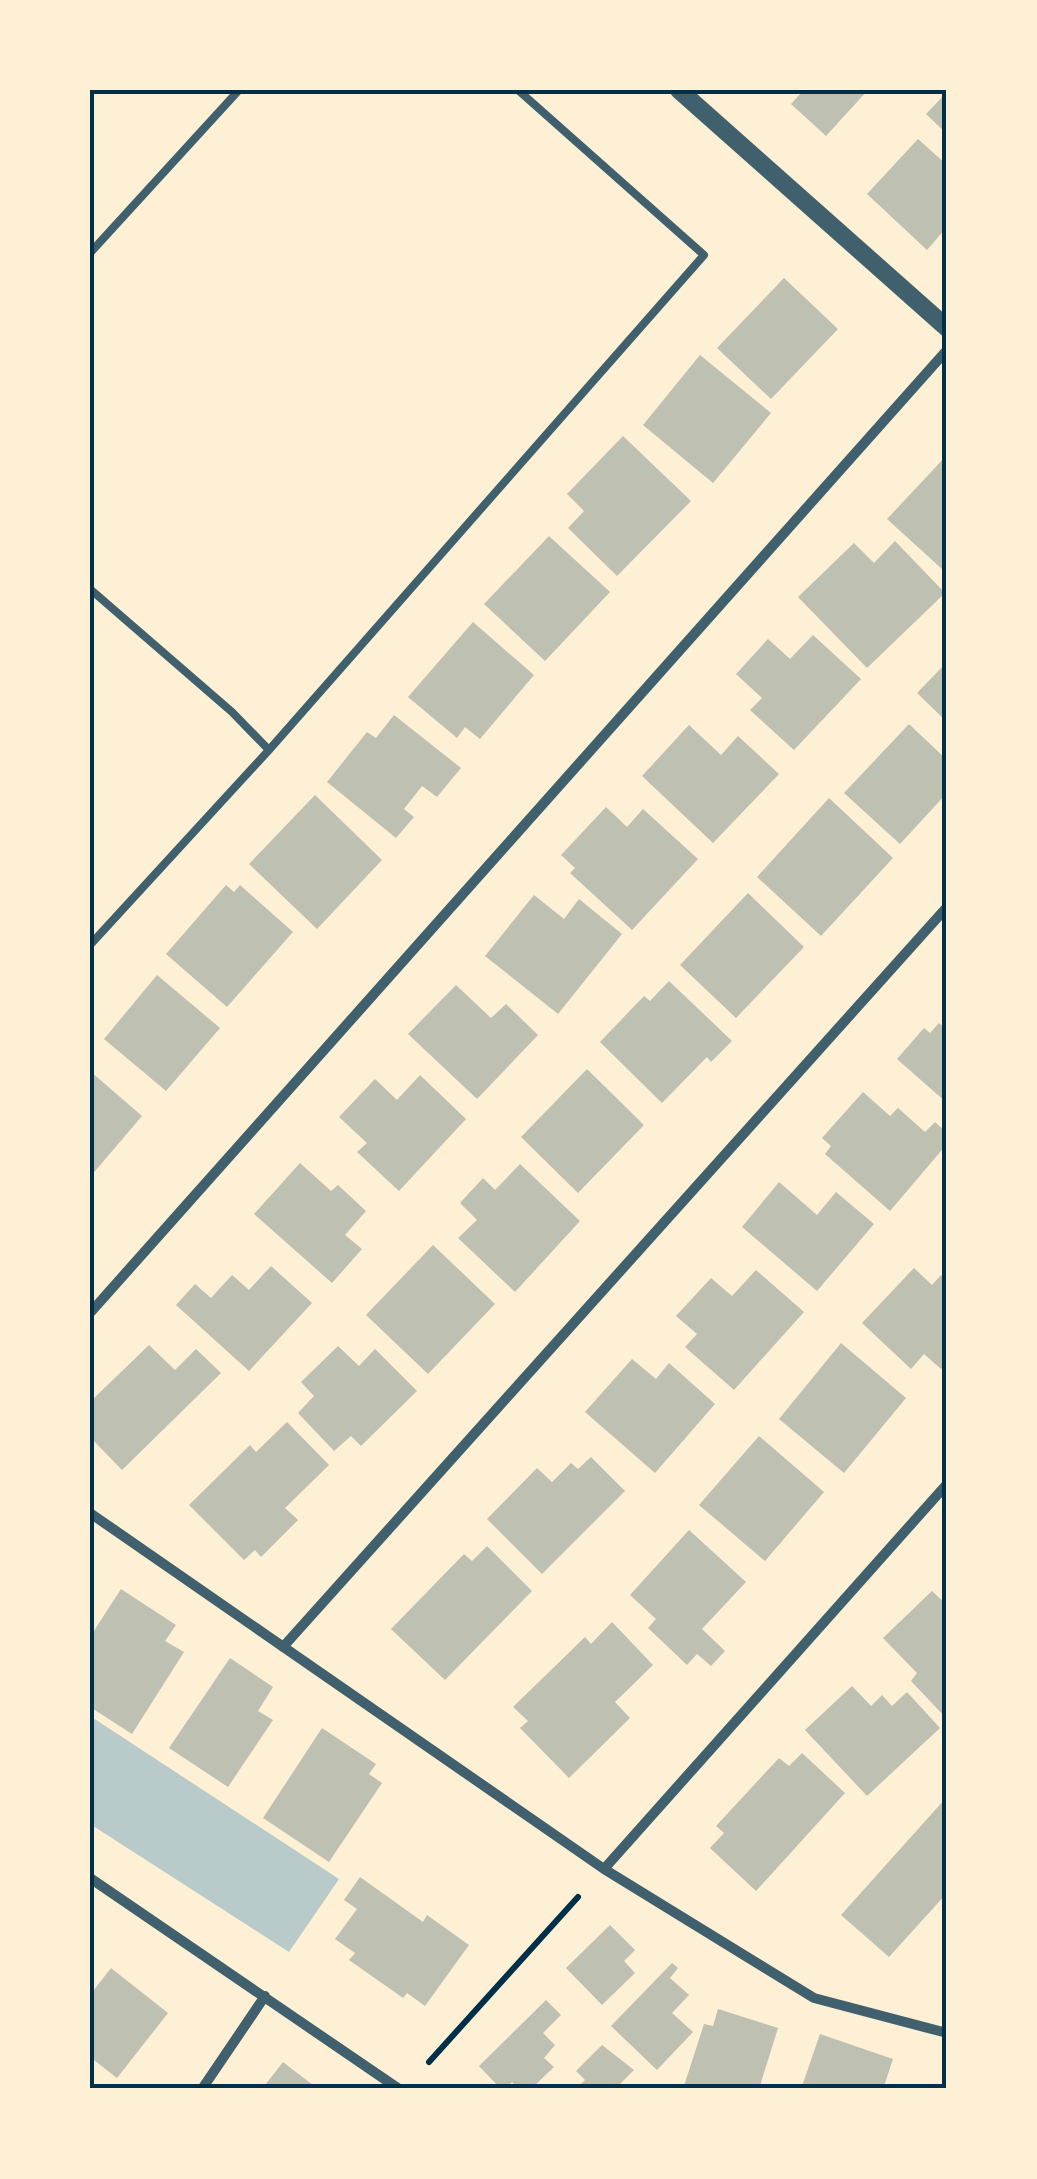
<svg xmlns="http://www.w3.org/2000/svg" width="1037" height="2179" font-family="Poppins,sans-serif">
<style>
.green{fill:#b9caca}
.building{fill:#bec0b2}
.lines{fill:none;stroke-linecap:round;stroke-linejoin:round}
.path{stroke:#003049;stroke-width:6}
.service{stroke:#3f606c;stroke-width:8}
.minor{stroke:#3f606c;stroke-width:10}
.tertiary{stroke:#3f606c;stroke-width:18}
.neatline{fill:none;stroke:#003049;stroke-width:4}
</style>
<rect width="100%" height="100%" fill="#fdf0d5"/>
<path class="green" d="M90 1716 339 1879 289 1952 90 1824Z"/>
<path class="building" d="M798 90H868L826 136 791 104 801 93Z
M947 92V134L926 114Z
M918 139 947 165V227L927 250 867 194Z
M784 278 838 329 771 399 717 348Z
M700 355 771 413 713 483 643 425Z
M623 436 691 501 617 576 568 528 584 511 567 494Z
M947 455V564L942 569 887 519Z
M549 536 610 592 545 661 484 604Z
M895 541 945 593 867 668 798 597 854 543 874 563Z
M473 622 534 675 480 739 465 727 457 738 408 697Z
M813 635 861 679 794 750 750 710 762 698 736 674 768 639 790 659Z
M947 662V722L917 693Z
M394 715 461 768 437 797 422 786 404 809 414 817 396 838 327 782 367 732 376 738Z
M909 724 947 760V793L900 844 844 793Z
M689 725 721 755 738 736 779 774 713 843 642 776Z
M315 795 382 860 317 929 249 864Z
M829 798 893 858 821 936 757 877Z
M606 807 627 827 643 809 698 859 632 930 570 873 575 868 561 855Z
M226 885 234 892 240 885 293 932 227 1007 166 954Z
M748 893 804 947 736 1018 680 965Z
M534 895 564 919 579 899 622 934 558 1014 485 956Z
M157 975 220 1028 166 1091 104 1039Z
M669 981 732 1041 711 1062 707 1057 662 1103 600 1042 644 996 650 1001Z
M456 985 491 1018 506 1004 538 1035 477 1099 408 1034Z
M939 1023 947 1030V1103L897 1059 924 1028 930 1033Z
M587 1069 644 1125 578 1193 521 1137Z
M90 1071 142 1116 90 1177Z
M420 1075 466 1119 399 1191 357 1152 367 1143 339 1117 375 1079 397 1100Z
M863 1092 890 1116 898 1108 925 1132 935 1122 947 1133V1144L890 1211 825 1154 831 1146 822 1138Z
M300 1163 331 1191 338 1185 366 1211 345 1235 362 1249 332 1283 254 1214Z
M520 1164 580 1221 515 1292 458 1238 477 1220 460 1203 483 1178 495 1190Z
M779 1182 817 1215 836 1192 874 1224 817 1291 742 1227Z
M433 1245 495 1304 428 1374 366 1315Z
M271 1266 312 1303 249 1371 176 1305 195 1284 211 1298 232 1275 249 1290Z
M914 1268 932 1285 941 1275 947 1281V1362L941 1369 924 1354 911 1369 862 1323Z
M756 1270 804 1312 734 1390 685 1347 697 1334 676 1316 711 1278 732 1296Z
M841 1343 906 1398 844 1473 779 1419Z
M149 1345 175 1370 196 1349 221 1373 122 1470 90 1437V1402Z
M338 1346 359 1366 375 1349 417 1391 361 1446 351 1436 334 1451 298 1413 314 1396 301 1382Z
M632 1359 656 1379 669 1363 715 1404 655 1473 585 1412Z
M287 1422 329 1465 285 1508 298 1520 261 1557 255 1550 244 1560 189 1505 250 1445 256 1452Z
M759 1436 824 1492 765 1561 699 1505Z
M591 1457 625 1491 542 1574 487 1519 537 1468 552 1482 571 1463 578 1469Z
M689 1530 746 1582 702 1629 725 1651 711 1666 697 1654 687 1665 648 1628 656 1619 630 1595Z
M487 1546 532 1591 445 1680 391 1629 464 1554 472 1561Z
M121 1589 176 1625 165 1641 184 1652 132 1734 90 1707V1637Z
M932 1591 947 1605V1719L911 1681 917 1673 883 1638Z
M612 1622 653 1665 615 1702 630 1718 569 1778 520 1728 528 1721 513 1707 585 1637 591 1644Z
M230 1658 273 1687 258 1711 273 1720 228 1787 169 1748Z
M852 1686 871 1706 882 1695 892 1706 907 1692 940 1728 867 1796 805 1730Z
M322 1728 376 1764 369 1774 382 1783 329 1862 263 1818Z
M802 1753 845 1793 756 1891 710 1848 724 1833 716 1826 779 1758 789 1766Z
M945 1799 947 1893 889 1957 841 1915Z
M360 1877 423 1922 427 1915 469 1945 425 2006 407 1993 403 1998 349 1960 355 1953 335 1939 357 1909 344 1900Z
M610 1925 635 1950 624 1961 635 1973 602 2005 566 1968Z
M672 1963 678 1968 670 1978 689 1995 672 2013 693 2032 657 2070 611 2026Z
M111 1968 168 2013 117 2078 90 2057V1995Z
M546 2000 561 2015 543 2033 555 2045 544 2058 554 2067 531 2089H518L512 2082 506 2089H501L479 2066Z
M718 2009 778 2028 759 2089H683L704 2024 713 2026Z
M820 2034 893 2059 883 2089H801Z
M602 2045 634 2070 615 2089H576L585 2080 576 2071Z
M283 2062 318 2089H262Z"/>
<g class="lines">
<path class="path" d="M429 2062 578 1897"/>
<path class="service" d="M90 253 239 90
M90 589 232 712 269 750
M90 945 269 750 704 255 518 90"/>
<path class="minor" d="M90 1313 947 350
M90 1513 604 1869 814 1998 947 2033
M283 1647 947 907
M604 1869 947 1484
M90 1878 399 2089
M202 2089 265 1996"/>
<path class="tertiary" d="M679 90 947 328"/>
</g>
<rect width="1037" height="2179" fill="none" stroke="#fdf0d5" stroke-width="185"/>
<rect x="92" y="92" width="852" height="1994" class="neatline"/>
</svg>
